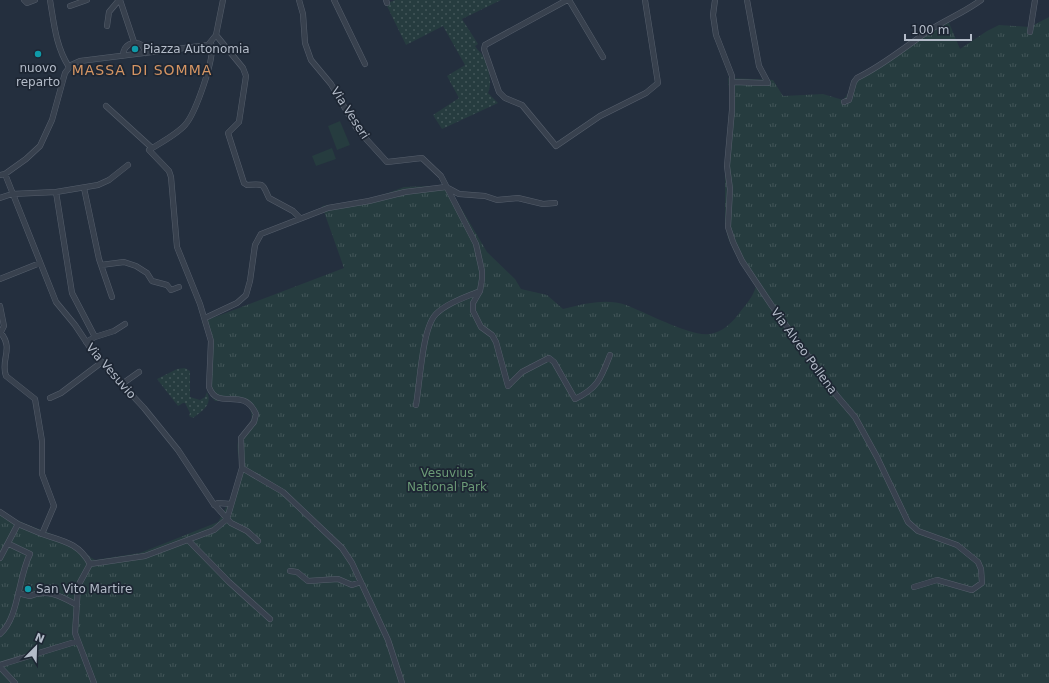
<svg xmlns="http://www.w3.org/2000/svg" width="1049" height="683" font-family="'DejaVu Sans',sans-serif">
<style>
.grass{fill:url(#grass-dots)}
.park{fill:url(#park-tufts)}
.pitch{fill:#263c3f}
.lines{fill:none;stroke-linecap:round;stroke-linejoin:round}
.minor-casing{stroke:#565f6c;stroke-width:6}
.minor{stroke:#38414e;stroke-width:5}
.culture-dot{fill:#0f9aa8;stroke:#1d2633;stroke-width:1.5}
.labels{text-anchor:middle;stroke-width:3.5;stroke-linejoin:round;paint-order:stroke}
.poi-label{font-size:12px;fill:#b4bcc9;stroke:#1d2633;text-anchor:start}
.street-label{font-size:12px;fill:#b4bcc9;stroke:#1d2633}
.park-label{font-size:12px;fill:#6b9a76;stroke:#1d2633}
.quarter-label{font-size:14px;letter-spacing:1px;fill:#d59563;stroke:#1d2633}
</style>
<defs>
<pattern id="grass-dots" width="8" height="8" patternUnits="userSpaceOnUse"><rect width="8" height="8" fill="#263c3f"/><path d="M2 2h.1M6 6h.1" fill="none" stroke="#435659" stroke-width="1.8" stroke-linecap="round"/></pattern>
<pattern id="park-tufts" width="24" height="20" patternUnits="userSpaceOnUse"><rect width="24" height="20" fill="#263c3f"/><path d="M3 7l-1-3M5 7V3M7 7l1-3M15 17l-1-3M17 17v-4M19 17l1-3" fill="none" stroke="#435659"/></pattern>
</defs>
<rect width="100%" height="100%" fill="#242f3e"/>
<path class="grass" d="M395 0H501L462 19 478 44 475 46C477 50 481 52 483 56 488 66 493 82 488 93L498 103 442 129 433 115 459 98 447 76 465 65 443 26 406 45 386 4Z
M177 369 185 368 190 371V397L200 400 205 397 207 392C213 405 202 411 193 418L189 416 190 413 185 403H183L178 406 157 379Z"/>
<path class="park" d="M1049 17V683H0V511C21 524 44 530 66 540 78 546 85 554 95 560L140 553 218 522C227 506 236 489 239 470 241 461 236 451 238 442 242 424 260 424 247 404L236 401H215C199 382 212 365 209 344 208 337 205 329 202 322L344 268 322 206 372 199 404 187 434 186 451 191 487 252 515 279 521 289 547 295 563 309C583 304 606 298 626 305 645 312 691 337 709 334 722 333 733 322 740 312 747 303 753 297 756 286L735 253 728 238 725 224V168L730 101 728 78 773 80 783 96 823 94 843 100 849 92 853 80 947 18 960 49 987 31 999 25 1030 27Z"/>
<path class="pitch" d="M340 121 350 145 337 150 328 126Z
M332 148 336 159 316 166 312 156Z"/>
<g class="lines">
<defs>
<path id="minor" d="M24 0 27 3 35 0
M50 0C54 24 56 47 69 67
M120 0 134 42
M299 0 303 14 305 43 311 60 331 84 357 129 387 162 422 158 441 176 476 244 482 271V279L480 291 473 303V311L481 327 492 335 496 342 508 386 522 372 549 358 554 362 575 399C598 388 601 378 610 355
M334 0 365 64
M386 0 387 3
M567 0 485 45 484 49 499 92 505 98 522 105 556 146 600 116 646 93 658 83 645 0
M569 0 603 57
M715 0 713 15 716 35 732 76V110L727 166 730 189 728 227 733 242 742 261 772 306 837 396 855 417 877 457 908 522 918 531 957 545 978 562 981 569 982 583 972 590 937 580 914 587
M70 6 87 0
M107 26 109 12 119 0
M1030 32 1035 0
M216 35 243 68 246 76 239 122 228 133 244 183 247 185C265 184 262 183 269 198L293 211 300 218
M211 43C216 57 195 114 185 125 176 135 160 143 149 150L169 171 171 177 177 247 200 304 211 341 209 387C218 412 243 385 256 414L254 422 241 438 242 468 227 519
M123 56C123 45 133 40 142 45L146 53
M732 82 768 83 759 66 747 0
M844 102 849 100 854 82 857 78C884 65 906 46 930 30 947 19 965 12 981 0
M106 106 152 148
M5 174 56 302 75 325 95 355 144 408 178 450 213 503 231 523 247 531 258 541
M0 175 5 174 26 159 40 146 52 120 65 73 71 65 80 61 208 45 216 35 223 0
M84 188 99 259 112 297
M56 192 72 293 95 337 86 342
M0 198 12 194 56 192 98 185 109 180 128 165
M101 265 124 262 136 266 147 273 152 281 167 285 171 290 179 287
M0 279 40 263
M0 306 4 326 0 334
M205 318 237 303 246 295 250 281 255 245 261 234 328 208 369 201 405 192 446 187 459 194 485 196 497 200 518 198 543 204 555 203
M1 333C14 349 0 360 6 376L35 399 42 441V474L54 506 42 534 18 524
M95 337 114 331 125 324
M122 384 139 372
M50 398 61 393 102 362
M416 405C420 383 422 328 436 314 447 303 466 297 480 291
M242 468 283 492 342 548 352 563 388 640 402 683
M214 505 218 503 231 504
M0 512 18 524 0 558
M42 534C63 541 79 543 90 564
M188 540 229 582 270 619
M290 571 297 572 308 581 338 579 352 585 361 582
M18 593 30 596C47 588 62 597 77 605
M0 634C19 618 18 577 30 554L9 544
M0 665 78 641
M0 667 15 683
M94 683 75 633 78 586 90 564 145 556 214 530 227 519"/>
</defs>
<use href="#minor" class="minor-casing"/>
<use href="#minor" class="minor"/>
</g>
<g class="culture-dot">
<circle cx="135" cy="49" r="4"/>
<circle cx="38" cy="54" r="4"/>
<circle cx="28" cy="589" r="4"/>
</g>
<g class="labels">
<g class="poi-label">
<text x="143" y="53">Piazza Autonomia</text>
<text x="38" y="72" text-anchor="middle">nuovo<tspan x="38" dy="14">reparto</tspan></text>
<text x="36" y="593">San Vito Martire</text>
</g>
<g class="street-label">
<text transform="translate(350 113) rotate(57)" y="4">Via Veseri</text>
<text transform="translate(804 351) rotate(54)" y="4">Via Alveo Pollena</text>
<text transform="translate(111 371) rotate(49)" y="4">Via Vesuvio</text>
</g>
<g class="park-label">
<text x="447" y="477">Vesuvius<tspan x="447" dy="14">National Park</tspan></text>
</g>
<g class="quarter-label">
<text x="142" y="75">MASSA DI SOMMA</text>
</g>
</g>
<g transform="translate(36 647) rotate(23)" stroke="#1d2633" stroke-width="3" paint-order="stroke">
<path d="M0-3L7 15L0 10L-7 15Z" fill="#b4bcc9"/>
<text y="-6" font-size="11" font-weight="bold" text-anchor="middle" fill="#b4bcc9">N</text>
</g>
<path d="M905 34v6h66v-6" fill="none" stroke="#b4bcc9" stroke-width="2"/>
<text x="911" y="34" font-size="12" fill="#b4bcc9" stroke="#1d2633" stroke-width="3" paint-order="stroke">100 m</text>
</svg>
